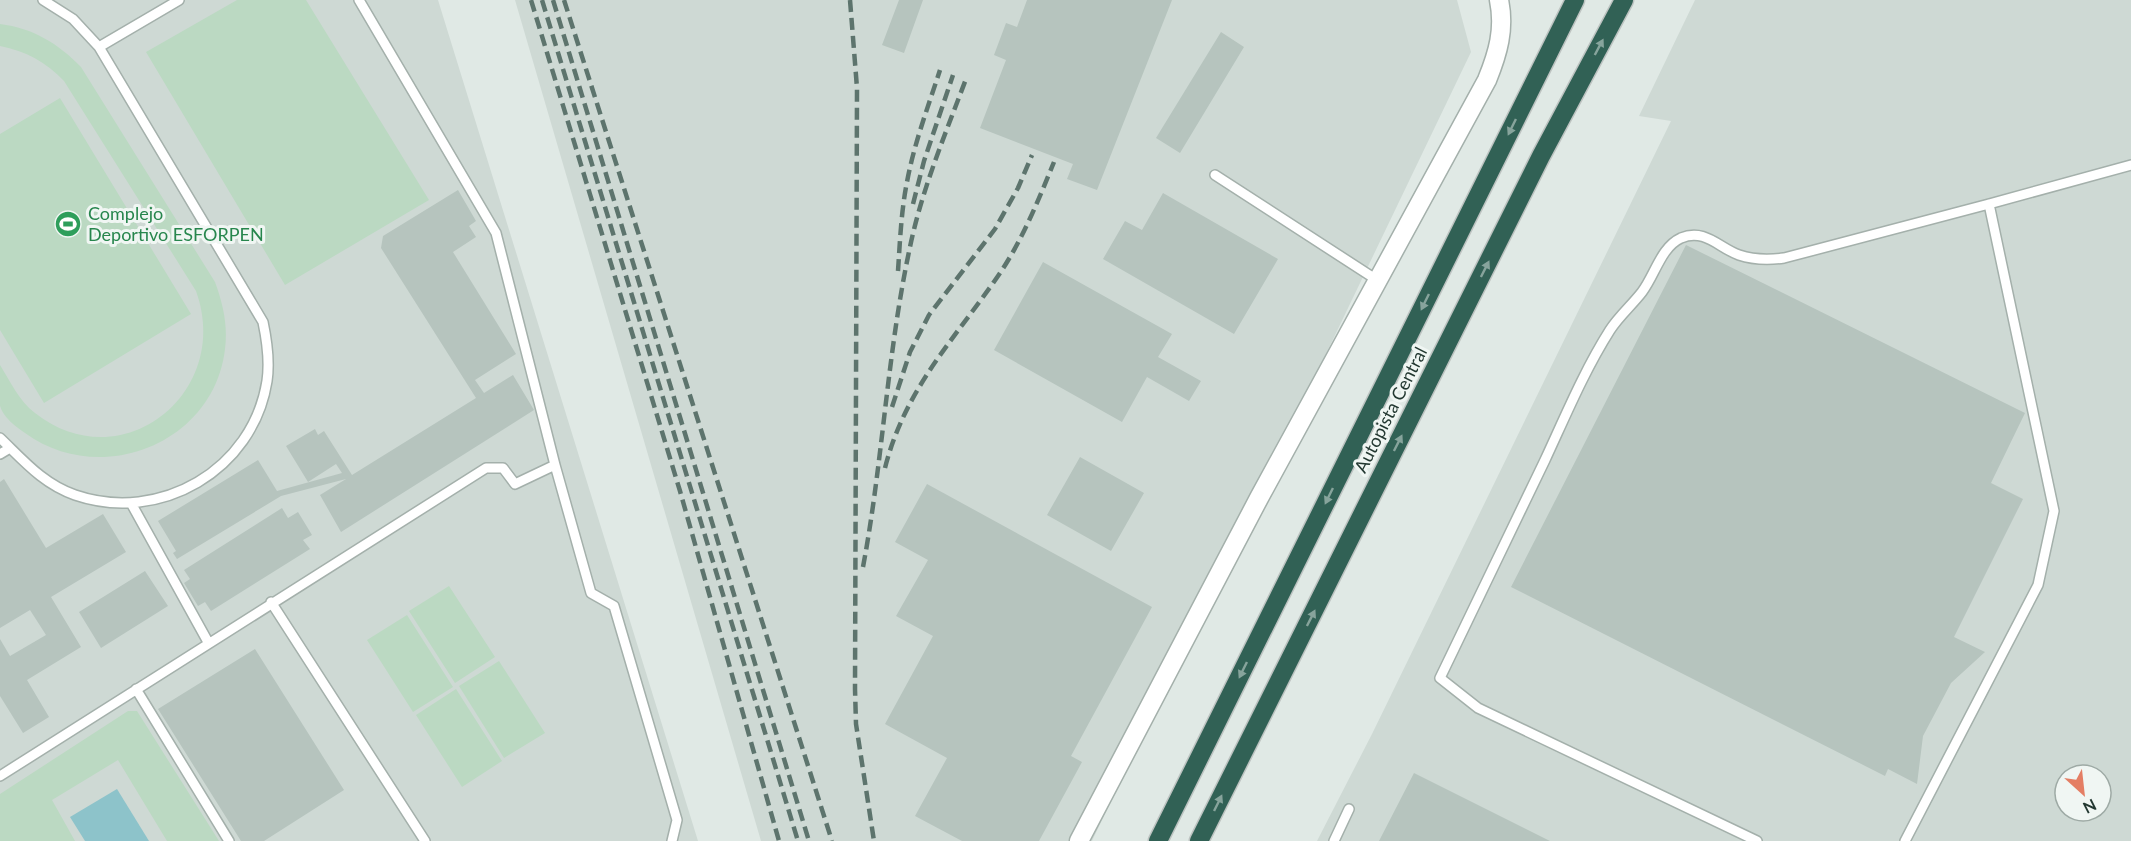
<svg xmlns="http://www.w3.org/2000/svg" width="2131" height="841" font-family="Lato,sans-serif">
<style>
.built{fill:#ced9d4;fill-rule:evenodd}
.green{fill:#bbd9c2}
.water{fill:#8dc3ca}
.building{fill:#b6c4be}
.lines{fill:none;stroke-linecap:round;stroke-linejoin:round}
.service-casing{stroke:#a4b0ab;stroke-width:12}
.minor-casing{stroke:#a4b0ab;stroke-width:21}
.motorway-casing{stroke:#bdc3c1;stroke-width:21}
.service{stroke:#fff;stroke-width:9}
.minor{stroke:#fff;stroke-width:18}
.motorway{stroke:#316155;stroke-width:18}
.rail{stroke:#5d746d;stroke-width:4.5;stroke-dasharray:12 6;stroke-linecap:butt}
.oneway{fill:#87a49c}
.labels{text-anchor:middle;stroke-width:6;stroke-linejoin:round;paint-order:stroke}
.leisure-label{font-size:18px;fill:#27864d;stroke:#f0f6f3;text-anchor:start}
.street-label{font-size:18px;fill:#233831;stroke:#f0f6f3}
</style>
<rect width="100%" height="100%" fill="#e0e9e5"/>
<path class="built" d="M0 0H438L698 841H0Z
M515 0H1457L1471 52 1092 841H761Z
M1695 0H2131V841H1317L1372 734 1671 121 1639 116ZM2065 775H2101V811H2065Z"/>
<path class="green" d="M237 0H306L429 200 285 285 146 52Z
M0 24C33 28 59 44 81 67L215 282C223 304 228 325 225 349 214 444 100 488 25 433 16 427 3 417 0 406 0 396 0 376 0 365 10 381 19 401 35 413 121 481 233 393 196 291L64 81C46 62 26 51 0 46Z
M60 98 191 314 44 403 0 330V134Z
M449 586 495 657 455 683 409 611Z
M407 615 453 687 413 712 367 640Z
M499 661 545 733 504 758 459 686Z
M456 689 502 761 462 787 416 715Z
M128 711H137L219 841H167L118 760 52 800 75 841H0V794Z"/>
<path class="water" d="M117 789 149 841H85L70 817Z"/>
<path class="building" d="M899 0H923L904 53 882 45Z
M1027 0H1172L1097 190 1067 179 1073 164 980 128 1006 60 994 55 1006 23 1017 27Z
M1221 32 1244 47 1180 153 1156 138Z
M458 190 476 221 469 226 476 237 453 252 516 354 475 380 484 393 513 375 534 410 341 532 320 495 346 479 281 496 177 559 173 553 176 551 158 521 258 460 277 491 342 473 336 464 308 482 286 446 315 429 318 435 324 431 352 475 476 398 381 248 383 236Z
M1163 193 1278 259 1234 334 1103 259 1125 221 1142 230Z
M1686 245 2025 413 1991 483 2023 499 1954 637 1985 652 1951 683 1923 736 1917 784 1888 769 1885 776 1511 587Z
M1043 262 1172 334 1158 357 1201 381 1189 401 1147 377 1122 422 994 350Z
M1080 457 1144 493 1111 551 1047 515Z
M4 479 46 548 103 514 126 552 51 597 81 647 27 680 49 717 23 733 0 696V639L10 656 46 635 30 610 0 628V482Z
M927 484 1152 607 1071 756 1082 762 1039 841H962L915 816 947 758 885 724 933 636 896 616 928 560 895 542Z
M282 508 288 518 298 512 312 535 303 540 310 549 211 611 205 602 198 606 184 583 190 579 184 570Z
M145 571 168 606 101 648 79 612Z
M255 649 344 790 264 841H241L158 709Z
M1414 773 1550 841H1379Z"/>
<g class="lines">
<defs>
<path id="service" d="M359 0 496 233 555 465
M99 47 179 0
M1215 175 1377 280
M0 438C23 460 43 484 75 495 160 524 253 470 267 381 270 361 267 341 263 322L99 47 73 19 43 0
M0 454 10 448
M131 503 208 642
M271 602 425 841
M136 689 229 841
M0 776 486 468H503L515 484 555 465 591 593 614 606 677 820 672 841
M1334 841 1349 809
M1757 841 1478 708 1440 678C1475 605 1510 533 1545 460 1565 417 1584 371 1610 330 1619 316 1632 305 1642 292 1655 275 1661 247 1681 238 1705 228 1719 248 1739 255 1754 260 1769 260 1784 258L1989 204 2131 165
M1905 841 2038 585 2054 511 1989 204"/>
<path id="minor" d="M1079 841 1259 498 1487 80C1498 53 1505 29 1499 0"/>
<path id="motorway" d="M1158 841 1575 0
M1199 841 1541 156 1624 0"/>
</defs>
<use href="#service" class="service-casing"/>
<use href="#minor" class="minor-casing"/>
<use href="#motorway" class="motorway-casing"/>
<use href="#service" class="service"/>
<use href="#minor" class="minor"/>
<use href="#motorway" class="motorway"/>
<path class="rail" d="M531 0 680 491 779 841
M542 0 798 841
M553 0 809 841
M564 0 832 841
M850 0 857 88 855 689 856 724 874 841
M913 204 924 161 953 75
M898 271C900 242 901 212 907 182 914 144 928 107 940 70
M892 407 910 352 929 315 995 229 1018 188 1032 155
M885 468C905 389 953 341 998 276 1022 241 1038 201 1054 162
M863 567C883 461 887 353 910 247 922 189 945 135 966 79"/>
</g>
<defs><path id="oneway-solid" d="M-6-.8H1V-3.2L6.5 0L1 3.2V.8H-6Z" transform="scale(1.5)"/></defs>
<g class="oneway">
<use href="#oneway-solid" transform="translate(1599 47) rotate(-62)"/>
<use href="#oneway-solid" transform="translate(1512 127) rotate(116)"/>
<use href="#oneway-solid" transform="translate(1485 269) rotate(-63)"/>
<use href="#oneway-solid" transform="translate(1425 302) rotate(116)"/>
<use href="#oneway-solid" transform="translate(1398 443) rotate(-63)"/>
<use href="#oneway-solid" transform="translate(1329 496) rotate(116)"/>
<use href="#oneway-solid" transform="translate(1311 618) rotate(-63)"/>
<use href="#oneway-solid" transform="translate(1243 670) rotate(116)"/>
<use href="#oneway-solid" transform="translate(1218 803) rotate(-64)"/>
</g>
<defs>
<symbol id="stadium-disc" viewBox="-11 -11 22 22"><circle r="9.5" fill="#2e9e5b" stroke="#f0f6f3"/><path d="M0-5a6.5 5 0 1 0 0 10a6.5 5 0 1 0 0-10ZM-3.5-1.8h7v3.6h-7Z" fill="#fff"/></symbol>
</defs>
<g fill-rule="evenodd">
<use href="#stadium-disc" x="53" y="209" width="30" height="30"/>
</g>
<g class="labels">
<g class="leisure-label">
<text x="88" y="220">Complejo<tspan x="88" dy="21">Deportivo ESFORPEN</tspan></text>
</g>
<g class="street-label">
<text transform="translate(1391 410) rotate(-63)" y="6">Autopista Central</text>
</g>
</g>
<g transform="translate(2083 793) rotate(153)"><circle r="28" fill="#f0f6f3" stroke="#9eaaa5" stroke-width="1.5"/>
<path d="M0-4.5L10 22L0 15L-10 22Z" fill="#e47e64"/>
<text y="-9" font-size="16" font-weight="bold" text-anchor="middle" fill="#233831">N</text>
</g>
</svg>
